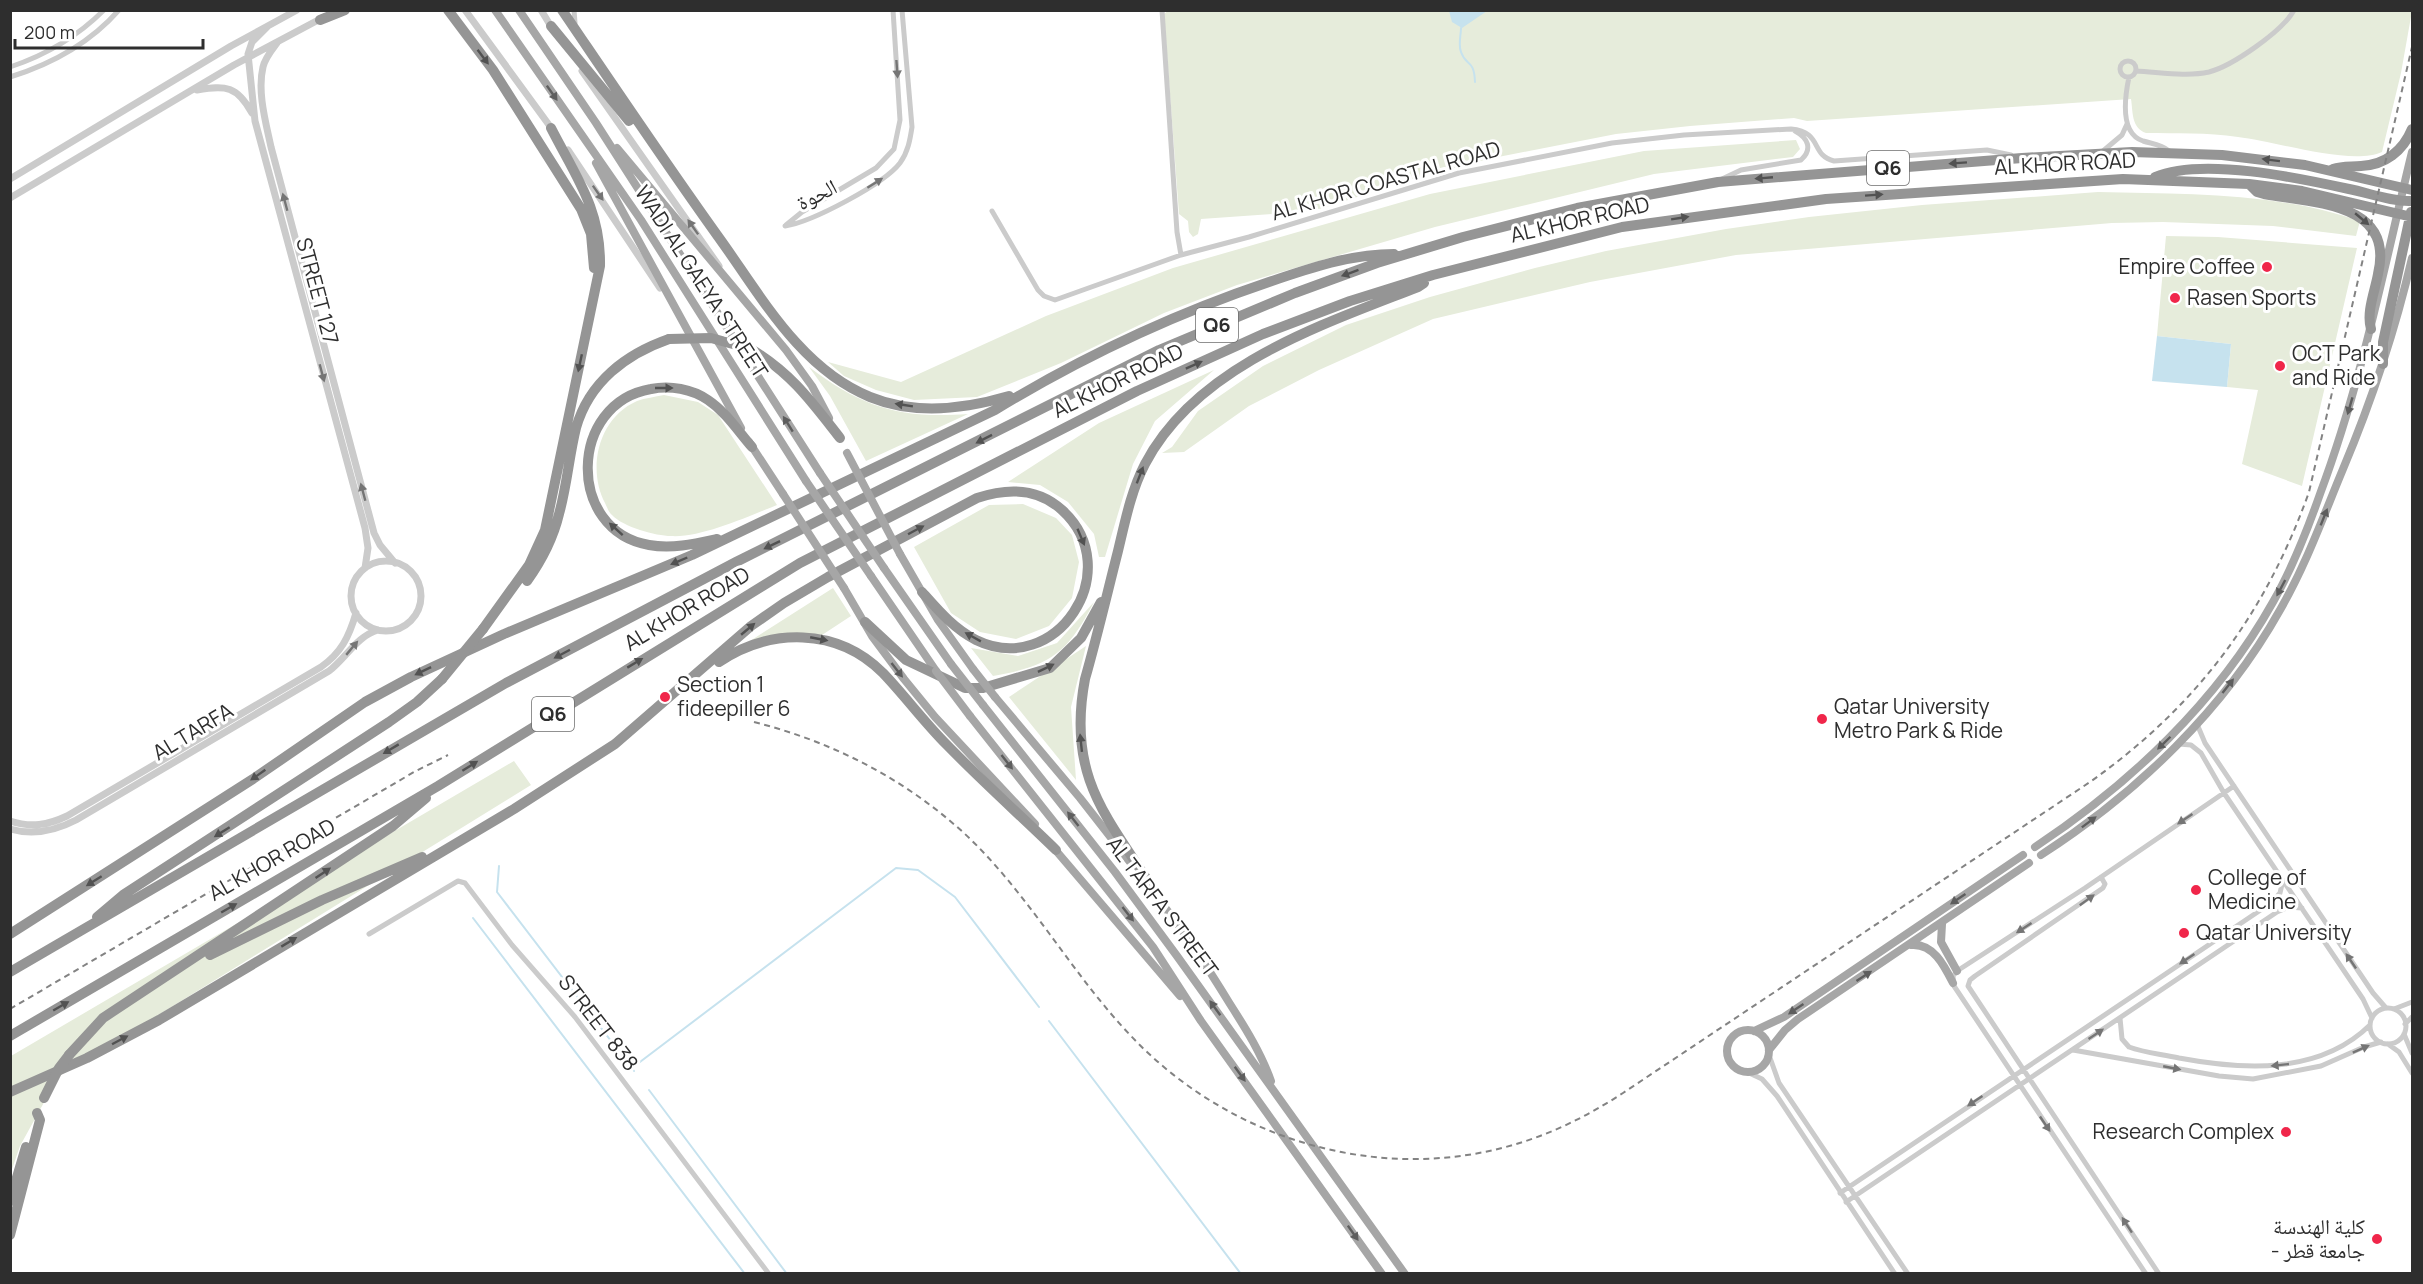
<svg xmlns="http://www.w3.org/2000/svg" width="2423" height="1284" font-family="Manrope,'Noto Naskh Arabic',sans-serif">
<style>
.green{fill:#e6ecdb}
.water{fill:#c6e2ee}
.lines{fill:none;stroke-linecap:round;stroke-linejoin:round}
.stream{stroke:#c6e2ee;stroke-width:2}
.minor{stroke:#cbcbcb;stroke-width:5}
.tertiary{stroke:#cbcbcb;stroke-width:7}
.primary{stroke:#a6a6a6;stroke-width:8}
.motorway{stroke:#959595;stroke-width:10}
.rail{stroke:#838383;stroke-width:2;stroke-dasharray:6 4.5;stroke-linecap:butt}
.primary-bridge{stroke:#a6a6a6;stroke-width:8}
.motorway-bridge{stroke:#959595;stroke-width:10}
.oneway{fill:#525252}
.oneway2{fill:#757575}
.oneway3{fill:#5e5e5e}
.poi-dot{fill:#f0264a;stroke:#fff;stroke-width:2}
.labels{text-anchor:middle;stroke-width:6;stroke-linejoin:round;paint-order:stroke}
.shield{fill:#fff;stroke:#6d6d6d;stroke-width:1.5}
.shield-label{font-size:20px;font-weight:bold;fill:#2e2e2e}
.street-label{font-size:21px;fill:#2e2e2e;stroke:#fff}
.poi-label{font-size:21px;fill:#2e2e2e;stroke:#fff;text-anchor:start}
</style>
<rect width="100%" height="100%" fill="#fff"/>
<path class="green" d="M1169 10 2412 11 2401 73 2382 152C2351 166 2274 141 2238 137 2207 132 2176 134 2146 133 2131 128 2133 111 2131 99L1807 121 1794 118 1690 126 1616 134 1488 159 1408 180 1324 208 1302 212 1201 219 1198 234 1193 237 1189 232 1188 221 1179 214 1164 14Z
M1796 140 1800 149 1793 157 1654 174 1435 227 1237 285 1164 313 1061 363 977 397 914 400 876 390 844 376 828 362 901 382 1046 316 1173 268 1430 194 1644 151Z
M2098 192C2186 194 2276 192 2360 221L2356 236 2273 226 2163 222 2112 223 1736 255 1590 282 1433 319 1319 370 1249 406 1184 452 1162 453 1172 447 1198 411 1263 366 1346 325 1430 297 1535 268 1606 251 1726 229 1809 217 1922 205Z
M2166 236 2218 237 2357 248 2302 486 2242 464 2258 390 2227 387 2231 344 2157 336Z
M809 367C863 408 901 419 968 414L866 461 830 396Z
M1214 370 1155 421 1133 464 1105 557H1099L1094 534 1068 502 1040 485 1008 482 1099 423Z
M664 395 698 402 718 415 777 505C749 516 701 538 671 536 656 536 623 527 612 515 609 513 607 507 605 503 587 469 598 418 637 401 645 398 655 397 664 395Z
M1023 504 1056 518 1072 535 1079 562 1072 598 1049 626 1016 639 980 632 951 613 914 547 989 505Z
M833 588 851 616 822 635 797 633 750 641Z
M1094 602C1067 654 1050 666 993 676L971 648 1018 656 1057 643Z
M1086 646 1071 707 1076 780 1009 697Z
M514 761 531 785 58 1077 20 1146 11 1172V1056Z"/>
<path class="water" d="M1449 11H1487L1462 28 1452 22Z
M2157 336 2231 344 2227 387 2152 381Z"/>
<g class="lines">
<path class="stream" d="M1461 28C1461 35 1458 45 1461 52 1466 67 1474 58 1475 82
M499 866 497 892 634 1071
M473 918 745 1274
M1049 1021 1241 1274
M632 1068 896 868 918 870 955 897 1039 1007
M649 1090 787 1274"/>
<path class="minor" d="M574 10 575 23
M1162 10 1177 232 1181 255
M2120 69a8 8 0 1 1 16 0a8 8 0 1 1-16 0Z
M10 67C46 55 78 36 104 10
M2136 71C2159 72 2186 77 2209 72 2232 66 2283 31 2294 10
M10 77C52 64 90 43 119 10
M2129 77C2125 96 2119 133 2143 141 2153 144 2161 144 2169 151
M2103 151 2122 135 2127 124
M1722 179 1741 170 1801 160C1813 149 1808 138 1795 131
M992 211 1038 290 1044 296 1055 300 1181 255 1249 237 1459 173 1612 143 1684 135 1791 129C1823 132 1810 155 1834 161L1987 150 2011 155
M786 225 802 212 876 168 894 149 900 120 893 10
M785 226C812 222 884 184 900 163 908 152 910 140 912 127L902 10
M2197 724 2205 743 2373 993 2386 1008
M2179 744 2191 745 2201 753 2224 793 2363 999 2372 1018
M2101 877 2105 884 2103 888 1975 976 1970 980 1968 986 2159 1274
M369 934 458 881 465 883 512 945 575 1017 769 1274
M2370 1026a18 18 0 1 1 36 0a18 18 0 1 1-36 0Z
M2394 1009 2412 1002
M2120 1018 2122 1039 2129 1047C2145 1053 2162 1054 2179 1058 2243 1070 2319 1075 2370 1025
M2405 1024 2412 1017
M2404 1034 2412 1053
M2388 1044 2399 1052 2412 1073
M2073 1050 2219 1076 2253 1079 2321 1066 2364 1047 2381 1042
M1769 1055 1779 1083 1908 1274
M1747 1072 1762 1079 1777 1096 1895 1274
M1840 1193 2271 903 2280 893 2283 880
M1846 1202 2277 912 2289 907 2302 908
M2146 1274 1954 986 1953 976 1957 971 2085 888 2234 786"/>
<path class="tertiary" d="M465 10 552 129
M541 10 552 28
M267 27 252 42 248 54 255 121 365 528 368 548 365 568
M277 43C271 51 265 58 263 67 257 92 266 123 271 147L374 533 380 545 395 563
M582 71 719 266
M197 90C226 85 237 86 252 113
M568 150 660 288
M10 179 231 46 297 10
M10 198 234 65 322 18
M351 596a35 35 0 1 1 70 0a35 35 0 1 1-70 0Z
M10 821C31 828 48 825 67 816L321 667C341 653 349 637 356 613
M10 829C34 836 55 831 76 820L329 671C346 658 357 636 378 630"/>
<path class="primary" d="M495 10 641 220 806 481
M519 10 596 123 820 473
M617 148 786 350 812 386 829 418
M596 163 741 428
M749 442 783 494
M900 554 938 620 973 669
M884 568 951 664
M871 576 936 671
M844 588 872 636 904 679 935 717 1035 824
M995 697 1080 798 1130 862
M983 705 1115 872 1177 956 1405 1274
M970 716 1153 947 1201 1021 1382 1274
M1052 846 1180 996
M2035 847C2130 784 2217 702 2273 602 2293 567 2307 531 2320 494 2362 382 2384 267 2412 152
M2041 855C2137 793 2224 710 2280 610 2306 565 2323 517 2343 469 2372 400 2395 331 2412 258
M1160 901C1186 934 1208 968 1230 1004 1246 1029 1261 1053 1271 1081
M1942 924 1941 942 1957 971
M1911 945C1933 943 1944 965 1953 983
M1727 1051a21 21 0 1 1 42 0a21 21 0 1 1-42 0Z
M1754 1031 1784 1017 2023 855
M1769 1050 1785 1030 1798 1019 2029 863"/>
<path class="motorway" d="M448 10 493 70 581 209 591 234 594 268
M562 10C613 85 664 161 717 235 760 294 799 368 870 397 914 415 965 409 1009 396
M320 20 345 10
M551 26 629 121
M2333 169C2342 166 2351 167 2361 166 2385 165 2403 151 2412 129
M2155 177C2202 157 2299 178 2349 189 2369 193 2392 202 2412 201
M2249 184 2257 192 2264 194C2313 203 2395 202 2378 274 2375 291 2366 312 2371 329
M751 349C792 374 811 401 840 438
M2383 364V342L2411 212
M717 539C694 544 672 549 649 545 566 531 568 403 651 389 670 385 692 389 708 400 726 412 738 431 752 447
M527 581C542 560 553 539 559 514 567 486 569 456 576 428 589 382 626 354 669 339
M865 622 906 660 965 688H983L1050 668 1081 638 1101 602
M483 629 529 565 545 530 600 266C601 209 576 177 551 128
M719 662C770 628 837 627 883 673 905 696 924 722 947 745 982 781 1020 815 1056 850
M1163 905C1114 823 1065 784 1085 679 1097 637 1107 594 1118 551 1125 522 1131 491 1145 464 1196 366 1321 325 1418 287L1424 283
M97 917 123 895 389 722 417 702 442 679
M10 934 253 779 365 702 411 677 504 634 692 555 995 410C1082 357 1174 314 1269 282 1310 268 1351 254 1394 254
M210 955 322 900 422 857
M10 972 506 683 736 562 1159 350 1295 293 1377 263 1463 237 1577 208 1718 182 2022 158 2132 152 2222 155 2305 165 2412 190
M10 1036 438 786 800 563 1137 391 1263 334 1350 301 1433 275 1622 227 1826 199 2123 179 2249 184 2302 191 2412 217
M69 1055 103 1018 393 826 426 798
M10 1092 87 1058 159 1020 514 809 615 744 751 626 784 603 828 577 977 498C1007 488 1037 487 1062 510 1128 570 1056 679 976 640 954 629 938 610 922 592
M10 1201 26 1147
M10 1235 40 1120 37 1113"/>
<path class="rail" d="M754 722C833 742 905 779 965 834 1029 894 1071 973 1131 1036 1235 1146 1397 1190 1540 1136 1569 1125 1597 1110 1623 1093L2090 782C2197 706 2265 615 2309 492L2412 47
M10 1009 414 772 448 755"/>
<path class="primary-bridge" d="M847 453 900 554
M820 473 884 568
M806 481 871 576
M783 494 844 588
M951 664 983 705
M973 669 995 697
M936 671 970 716"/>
<path class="motorway-bridge" d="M669 339 711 338 751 349
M442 679 483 629
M44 1098 59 1068 69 1055"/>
</g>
<defs><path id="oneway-solid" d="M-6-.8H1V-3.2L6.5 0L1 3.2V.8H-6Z" transform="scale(1.5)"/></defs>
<g class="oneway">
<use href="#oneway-solid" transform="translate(483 57) rotate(53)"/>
<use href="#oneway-solid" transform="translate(2271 160) rotate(-173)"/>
<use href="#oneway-solid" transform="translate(1958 163) rotate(176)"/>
<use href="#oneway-solid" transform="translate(1764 178) rotate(175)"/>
<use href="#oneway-solid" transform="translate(1874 195) rotate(-4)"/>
<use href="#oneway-solid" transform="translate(1680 218) rotate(-9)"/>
<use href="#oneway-solid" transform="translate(2362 219) rotate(40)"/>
<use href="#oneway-solid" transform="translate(1350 273) rotate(160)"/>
<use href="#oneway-solid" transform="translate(580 363) rotate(102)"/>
<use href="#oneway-solid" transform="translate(1194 365) rotate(-24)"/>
<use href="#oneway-solid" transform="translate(664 388)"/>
<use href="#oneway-solid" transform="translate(904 405) rotate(-171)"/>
<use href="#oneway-solid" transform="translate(984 439) rotate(153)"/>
<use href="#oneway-solid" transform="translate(1140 475) rotate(-69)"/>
<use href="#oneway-solid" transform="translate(616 529) rotate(-138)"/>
<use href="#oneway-solid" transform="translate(916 530) rotate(-28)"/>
<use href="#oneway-solid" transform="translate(1081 537) rotate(67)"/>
<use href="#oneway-solid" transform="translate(772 545) rotate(154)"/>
<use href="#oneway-solid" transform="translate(679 561) rotate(157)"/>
<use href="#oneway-solid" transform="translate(748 629) rotate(-40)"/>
<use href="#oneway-solid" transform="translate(973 637) rotate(-151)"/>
<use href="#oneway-solid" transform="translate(819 639) rotate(11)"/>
<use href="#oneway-solid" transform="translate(562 654) rotate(152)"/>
<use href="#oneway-solid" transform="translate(635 663) rotate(-31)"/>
<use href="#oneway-solid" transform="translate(1046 668) rotate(-26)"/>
<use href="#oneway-solid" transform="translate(423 671) rotate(154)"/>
<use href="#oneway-solid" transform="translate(1081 743) rotate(-96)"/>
<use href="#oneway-solid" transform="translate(391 749) rotate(149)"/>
<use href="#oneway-solid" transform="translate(470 766) rotate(-32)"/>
<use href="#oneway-solid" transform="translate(258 775) rotate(145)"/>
<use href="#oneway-solid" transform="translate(222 832) rotate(148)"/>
<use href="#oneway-solid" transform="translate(323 873) rotate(-34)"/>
<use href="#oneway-solid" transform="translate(94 881) rotate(148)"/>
<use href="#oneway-solid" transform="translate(229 908) rotate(-30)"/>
<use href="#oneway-solid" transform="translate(289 942) rotate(-31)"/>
<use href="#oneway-solid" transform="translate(61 1006) rotate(-30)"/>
<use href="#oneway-solid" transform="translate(120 1040) rotate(-28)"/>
</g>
<g class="oneway2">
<use href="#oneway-solid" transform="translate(897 69) rotate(86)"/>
<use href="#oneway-solid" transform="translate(875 183) rotate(-32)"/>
<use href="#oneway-solid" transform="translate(598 193) rotate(55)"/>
<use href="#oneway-solid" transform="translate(285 202) rotate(-105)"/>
<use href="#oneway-solid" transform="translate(693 227) rotate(-125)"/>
<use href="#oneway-solid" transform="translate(322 373) rotate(75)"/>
<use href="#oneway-solid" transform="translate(363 492) rotate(-105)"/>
<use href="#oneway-solid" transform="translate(352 648) rotate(-50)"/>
<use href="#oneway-solid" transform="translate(2185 819) rotate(146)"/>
<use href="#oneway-solid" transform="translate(2087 900) rotate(-36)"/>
<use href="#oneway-solid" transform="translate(2024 928) rotate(147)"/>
<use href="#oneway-solid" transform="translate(2187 959) rotate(146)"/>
<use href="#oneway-solid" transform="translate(2351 961) rotate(-124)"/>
<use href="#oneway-solid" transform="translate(2096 1034) rotate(-34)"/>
<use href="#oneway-solid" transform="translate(2361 1049) rotate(-24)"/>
<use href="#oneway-solid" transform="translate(2280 1065) rotate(174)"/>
<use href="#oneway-solid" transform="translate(2172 1068) rotate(11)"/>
<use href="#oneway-solid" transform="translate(1975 1101) rotate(146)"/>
<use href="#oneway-solid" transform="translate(2045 1124) rotate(56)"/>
<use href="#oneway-solid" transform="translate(2127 1225) rotate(-123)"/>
</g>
<g class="oneway3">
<use href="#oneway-solid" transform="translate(552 93) rotate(55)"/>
<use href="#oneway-solid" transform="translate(2350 406) rotate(106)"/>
<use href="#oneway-solid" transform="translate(788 424) rotate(-122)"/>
<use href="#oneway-solid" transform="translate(2324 517) rotate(-68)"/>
<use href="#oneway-solid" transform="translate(2281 588) rotate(118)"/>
<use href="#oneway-solid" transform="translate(897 670) rotate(52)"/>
<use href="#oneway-solid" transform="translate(2228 686) rotate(-52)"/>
<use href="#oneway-solid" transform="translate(2164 743) rotate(136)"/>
<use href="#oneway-solid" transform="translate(1007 762) rotate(52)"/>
<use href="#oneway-solid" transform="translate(1073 819) rotate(-128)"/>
<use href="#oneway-solid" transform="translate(2089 822) rotate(-37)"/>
<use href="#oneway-solid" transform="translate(1958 899) rotate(146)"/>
<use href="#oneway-solid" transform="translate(1128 914) rotate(52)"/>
<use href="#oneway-solid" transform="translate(1864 976) rotate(-33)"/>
<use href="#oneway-solid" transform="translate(1215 1008) rotate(-126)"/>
<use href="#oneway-solid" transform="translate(1796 1009) rotate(146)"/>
<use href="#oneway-solid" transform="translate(1240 1074) rotate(54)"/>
<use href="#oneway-solid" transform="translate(1353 1233) rotate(55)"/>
</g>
<g class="poi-dot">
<circle cx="2267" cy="267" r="6"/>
<circle cx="2175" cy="298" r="6"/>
<circle cx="2280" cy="366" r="6"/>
<circle cx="665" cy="697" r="6"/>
<circle cx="1822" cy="719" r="6"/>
<circle cx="2196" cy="890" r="6"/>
<circle cx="2184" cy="933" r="6"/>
<circle cx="2286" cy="1132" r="6"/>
<circle cx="2377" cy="1239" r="6"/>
</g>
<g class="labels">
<g class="shield">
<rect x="1867" y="151" width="42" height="34" rx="4.5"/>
<rect x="1196" y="308" width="42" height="34" rx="4.5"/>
<rect x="532" y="697" width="42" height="34" rx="4.5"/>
</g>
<g class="shield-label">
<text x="1888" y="175">Q6</text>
<text x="1217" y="332">Q6</text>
<text x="553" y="721">Q6</text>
</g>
<g class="street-label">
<text transform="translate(2065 164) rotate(-3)" y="7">AL KHOR ROAD</text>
<text transform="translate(1386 181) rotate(-16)" y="7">AL KHOR COASTAL ROAD</text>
<text transform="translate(817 195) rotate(-27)" y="7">الحوة</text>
<text transform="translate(1580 220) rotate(-13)" y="7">AL KHOR ROAD</text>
<text transform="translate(701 282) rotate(57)" y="7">WADI AL GAEYA STREET</text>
<text transform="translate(317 291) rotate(75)" y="7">STREET 127</text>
<text transform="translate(1118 381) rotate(-26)" y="7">AL KHOR ROAD</text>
<text transform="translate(687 609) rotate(-31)" y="7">AL KHOR ROAD</text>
<text transform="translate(193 732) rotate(-31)" y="7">AL TARFA</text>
<text transform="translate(272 860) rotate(-30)" y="7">AL KHOR ROAD</text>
<text transform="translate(1162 907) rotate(53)" y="7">AL TARFA STREET</text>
<text transform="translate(598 1023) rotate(52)" y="7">STREET 838</text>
</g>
<g class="poi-label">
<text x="2255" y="274" text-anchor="end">Empire Coffee</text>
<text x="2187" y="305">Rasen Sports</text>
<text x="2292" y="361">OCT Park<tspan x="2292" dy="24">and Ride</tspan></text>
<text x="677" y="692">Section 1<tspan x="677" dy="24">fideepiller 6</tspan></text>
<text x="1834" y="714">Qatar University<tspan x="1834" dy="24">Metro Park &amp; Ride</tspan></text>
<text x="2208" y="885">College of<tspan x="2208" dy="24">Medicine</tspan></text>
<text x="2196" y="940">Qatar University</text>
<text x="2274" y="1139" text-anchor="end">Research Complex</text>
<text x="2365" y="1234" text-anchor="end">كلية الهندسة<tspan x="2365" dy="24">- جامعة قطر</tspan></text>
</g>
</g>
<rect width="2423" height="1284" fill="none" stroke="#2e2e2e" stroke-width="24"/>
<path d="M15 39v9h188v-9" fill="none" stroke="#2e2e2e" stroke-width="3"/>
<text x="24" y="39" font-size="18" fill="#2e2e2e" stroke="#ffffff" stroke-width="4.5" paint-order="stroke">200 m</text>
</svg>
